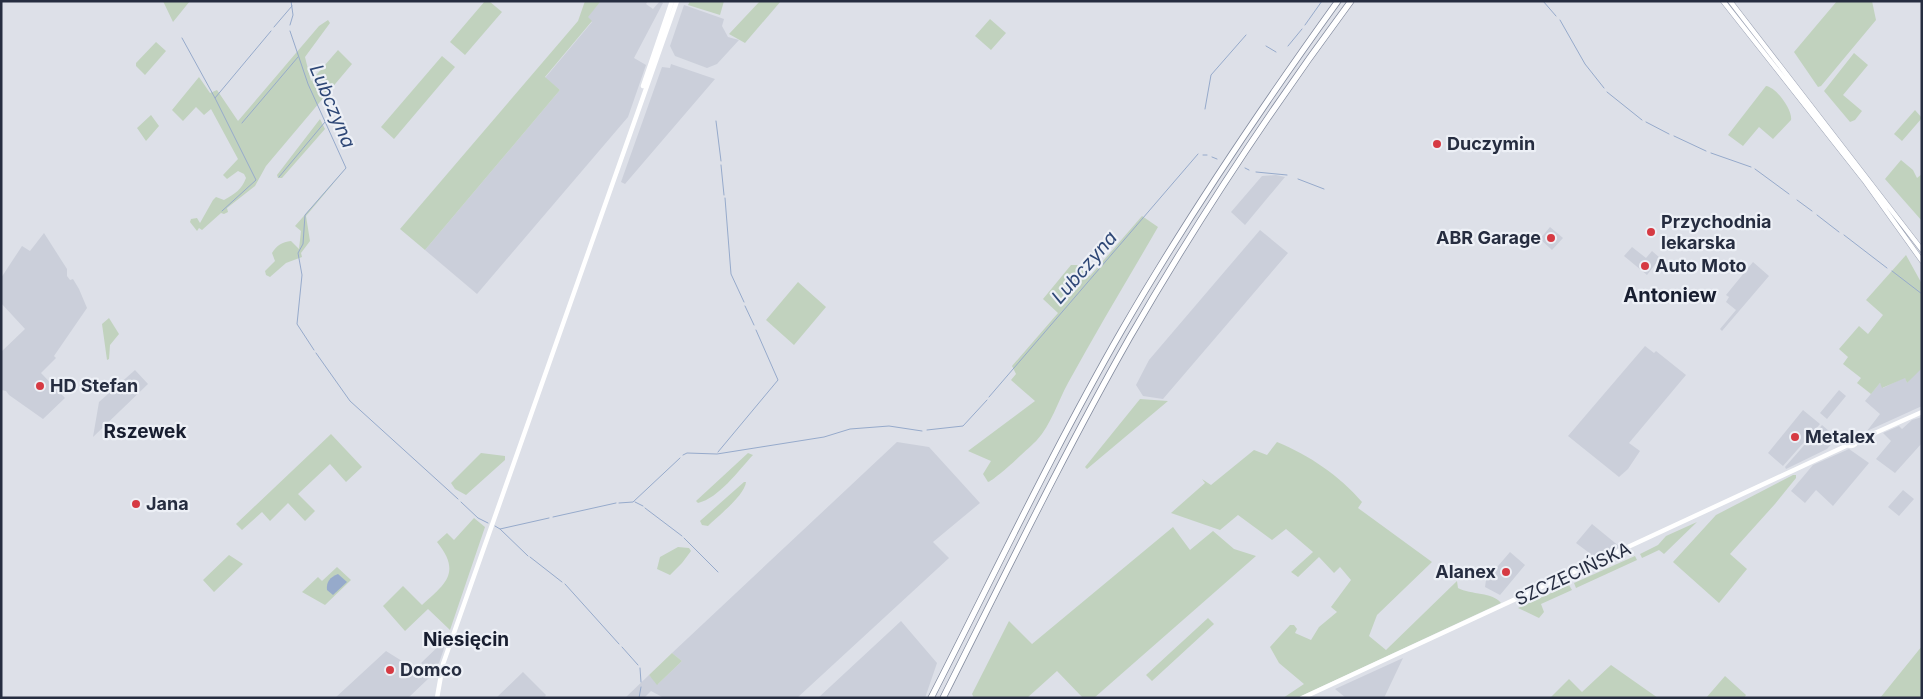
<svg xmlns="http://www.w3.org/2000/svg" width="1923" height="699" font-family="Inter,sans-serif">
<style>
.built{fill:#cbcfda}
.green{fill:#c1d2be}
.water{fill:#96aacb}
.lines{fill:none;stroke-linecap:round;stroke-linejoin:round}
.stream{stroke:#96aacb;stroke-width:1}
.primary-casing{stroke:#9ca3b4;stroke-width:5.5}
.highway-casing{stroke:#848c9f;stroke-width:7}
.secondary{stroke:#fff;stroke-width:4.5}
.primary{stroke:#fff;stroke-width:4.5}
.highway{stroke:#fff;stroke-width:5.5}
.poi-dot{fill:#d63a43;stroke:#edf0f6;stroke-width:2}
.labels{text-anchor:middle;stroke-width:4.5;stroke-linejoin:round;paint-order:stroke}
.poi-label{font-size:18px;font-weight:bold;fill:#262d40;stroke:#edf0f6;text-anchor:start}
.street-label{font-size:18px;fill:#262d40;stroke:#edf0f6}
.water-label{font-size:19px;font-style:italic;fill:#2e4776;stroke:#edf0f6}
.neighbourhood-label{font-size:19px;font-weight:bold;fill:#181e30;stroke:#edf0f6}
.quarter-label{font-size:20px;font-weight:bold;fill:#181e30;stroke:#edf0f6}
</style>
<rect width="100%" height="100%" fill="#dde0e8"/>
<path class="built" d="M601 1H648L646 4 653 9 660 1 663 3 634 58 646 65 628 117 477 294 425 250 560 90 545 78 592 22 587 17Z
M684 5 724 19 722 26 728 37 739 40 717 64 707 68 675 56 670 46Z
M671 64 715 79 625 184 621 182 662 67 670 68Z
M1276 175 1285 177 1245 225 1231 212 1262 176Z
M1550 227 1563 238 1552 250 1540 239Z
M1260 230 1288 253 1163 399 1143 396 1136 385 1149 360Z
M44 233 67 269V276L70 280 73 279 79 289 87 308 54 356 56 358 41 373 65 398 43 419 9 395 6 391 1 390V352L25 329 1 303V278L22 246 30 251Z
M1632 247 1646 258 1652 251 1660 258 1647 275 1624 256Z
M1753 262 1769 276 1722 331 1720 329 1736 310 1726 302 1729 297 1726 295Z
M1645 346 1654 353 1656 351 1686 375 1629 443 1640 451 1628 469 1619 477 1568 436Z
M1921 367 1922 406 1867 431 1880 414 1865 401 1880 383 1883 388 1905 377 1907 383Z
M135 370 148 384 93 437 99 402Z
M1839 390 1846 396 1827 419 1820 413Z
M1803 410 1820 424 1783 466 1768 453Z
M1922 417V443L1895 473 1876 459 1891 441 1883 433 1899 426 1902 429 1912 420Z
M1822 425 1837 438 1827 449 1786 469 1785 467Z
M897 442 929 447 980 503 933 542 949 558 797 698H664L651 691 644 698H625L649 675 658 684 682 661 672 653Z
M1849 449 1869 463 1833 506 1816 490 1805 503 1791 491 1813 465Z
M1903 490 1914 499 1899 516 1888 507Z
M1592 524 1620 547 1600 558 1592 555 1576 543Z
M1510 552 1525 565 1500 595 1485 587 1486 580Z
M901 621 937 663 925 698H818Z
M448 637 439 663 430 669 421 663Z
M386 651 429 678 408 698H335Z
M1403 658 1384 698H1346L1335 689Z
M523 672 546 695 544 698H496Z"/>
<path class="green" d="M163 1H190L173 22Z
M485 1H489L502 12 465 55 450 42Z
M585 1H601L588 17 592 21 545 77 560 90 425 250 400 229 578 21Z
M690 1H724L720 15 688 5Z
M760 1H781L745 43 729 34Z
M1837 1H1872L1876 20 1821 86 1818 87 1794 52Z
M990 19 1006 33 991 50 975 36Z
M328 20 330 23 305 57 311 81 338 50 352 64 266 166 255 186 227 208 228 212 224 214 221 213 202 230 199 228 197 231 190 222 191 219 197 218 200 223 213 200 216 197 224 200C235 194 242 189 246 178L244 174 238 171 227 179 223 175 238 159 211 109 204 115 196 107 183 121 172 110 199 77 210 93 217 90 238 121 319 26Z
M156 42 166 51 145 75 136 66V63Z
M1854 53 1868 65 1843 95 1862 111 1855 120 1850 122 1824 91Z
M442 56 455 67 394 139 381 127Z
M1766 86C1776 87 1793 110 1791 120L1773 139 1759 127 1743 146 1728 135Z
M1915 110 1922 118 1902 141 1894 134Z
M151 115 159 126 146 141 137 128Z
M320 119 325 129 282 178H278L277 175Z
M1901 160 1913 170 1917 178 1922 174V221L1885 179Z
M347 167 306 216 310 241 301 253 302 257 286 263 270 277 266 275 265 271 275 261 272 253C277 245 282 242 291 241L299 249 301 231 295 226Z
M1142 216 1158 227C1128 279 1097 330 1068 383 1058 401 1051 425 1037 440 1030 447 995 480 988 482L983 474 991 461 968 451 1035 401 1011 380 1016 374 1012 366 1058 313 1043 299 1071 265H1077L1090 276Z
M1906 255 1922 284V368L1907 383 1905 378 1882 388 1880 383 1871 394 1857 383 1861 378 1843 364 1848 357 1839 349 1859 326 1868 334 1883 315 1866 300Z
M798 282 826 307 794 345 766 320Z
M109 318 119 334 110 345 109 359 107 360 102 324Z
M1140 399 1168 401 1087 469 1085 467Z
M331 434 362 467 346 482 330 464 298 494 315 511 305 521 288 503 270 521 262 512 242 530 236 524Z
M1277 442C1309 455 1340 476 1362 502L1358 508 1432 562 1377 615 1369 636 1386 650 1457 581 1458 588C1471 595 1493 592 1501 603L1297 698H1283L1304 684 1279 663 1270 647 1290 625H1294L1297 629 1295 633 1311 640 1319 627 1337 612 1331 607 1351 580 1340 567 1334 573 1319 557 1298 577 1291 572 1313 552 1286 529 1272 540 1238 515 1220 530 1171 513 1205 483 1202 479 1211 485 1254 450 1267 455Z
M481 453 505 456V460L466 495 455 489 451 483Z
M748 453 753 455C738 471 719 498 698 503L696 501Z
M1793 475H1796V478L1775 504 1730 554 1747 569 1719 603 1673 562 1716 515Z
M744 482H746C745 495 718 516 708 526L702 525 700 521Z
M474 518 485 527 450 630 428 609 405 631 383 606 403 586 422 605C445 584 462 573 437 542L447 533 454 540Z
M1697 522 1664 554 1659 550 1642 558 1640 554 1658 545 1666 536Z
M1173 527 1190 550 1213 531 1234 549 1256 556 1094 698H1083L1057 671 1027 698H974L972 694 1009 621 1032 644Z
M678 547 689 548 691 551 682 563 670 575 657 569 660 557Z
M229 555 243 564 214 592 203 580Z
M1635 556 1637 560 1576 588 1574 583Z
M337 567 351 580 325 605 302 592 318 577 322 581Z
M1569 585 1572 590 1541 604 1544 612 1539 618 1518 608Z
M1208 618 1214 624 1152 681 1146 675Z
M1922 646V698H1880Z
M672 653 682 661 657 685 649 675Z
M1611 665 1658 698H1550L1569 679 1582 692Z
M1725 676 1746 695 1744 698H1706Z"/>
<path class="water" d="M338 574 347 582 333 595 327 590C326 582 330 577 338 574Z"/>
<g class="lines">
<path class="stream" d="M1543 1 1556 16
M1560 20 1585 64 1604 88
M290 25 293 15 291 1
M1305 25 1322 1
M274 27 292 6
M290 31 308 84 346 168 305 215 303 244 298 253 302 275 297 324 314 350
M182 38 215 98
M1266 46 1276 52
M1288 46 1302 29
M1607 92 1642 120
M1205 109 1211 75 1246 35
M716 121 721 161
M1646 122 1669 134
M242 123 298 57
M1674 136 1706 151
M1711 153 1751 167
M1203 155H1207
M1212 157 1217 159
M721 165 724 195
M1245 168 1249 170
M1755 169 1789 194
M1256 172 1287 175
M279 177 325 122
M1298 179 1324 189
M725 198 731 274 744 302
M1797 200 1812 211
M222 211 256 180 215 98 271 31
M1817 215 1839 232
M1844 235 1887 268
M1892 271 1922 294
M745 306 754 325
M316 353 350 401 458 499
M989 397 1198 154
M927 430 963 426 987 400
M718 452 778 380 756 330
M683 455 687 453 717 454 824 437 850 429 889 426 922 431
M461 502 478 518 488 523
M635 502 643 506
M619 503 633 502 680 458
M645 508 682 536
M553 517 616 503
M495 526 500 529 549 518
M500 529 528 556
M684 538 718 572
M530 557 562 582
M565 584 619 644
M622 647 638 665
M640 668 641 682
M639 698 641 687"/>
<defs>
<path id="primary" d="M1723 1 1864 180 1922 261
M1730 1 1922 250"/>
<path id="highway" d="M931 698C994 575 1053 450 1122 330 1188 216 1261 108 1338 1
M943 698C1004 577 1063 455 1130 337 1197 221 1271 109 1351 1"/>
</defs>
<use href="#primary" class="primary-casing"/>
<use href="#highway" class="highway-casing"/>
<path class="secondary" d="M643 86 672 1
M1845 440a6 6 0 1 1 12 0a6 6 0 1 1-12 0Z
M1857 441 1922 412
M437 698 443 664 456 627 677 1
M1302 698 1848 445"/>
<use href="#primary" class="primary"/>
<use href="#highway" class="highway"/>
</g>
<g class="poi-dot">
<circle cx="1437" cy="144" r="5"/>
<circle cx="1651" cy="232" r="5"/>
<circle cx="1551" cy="238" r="5"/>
<circle cx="1645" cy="266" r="5"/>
<circle cx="40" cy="386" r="5"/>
<circle cx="1795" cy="437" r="5"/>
<circle cx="136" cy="504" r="5"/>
<circle cx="1506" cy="572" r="5"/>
<circle cx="390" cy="670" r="5"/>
</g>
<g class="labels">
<g class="poi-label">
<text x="1447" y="150">Duczymin</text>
<text x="1661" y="228">Przychodnia<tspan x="1661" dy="21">lekarska</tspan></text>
<text x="1541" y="244" text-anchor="end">ABR Garage</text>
<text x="1655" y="272">Auto Moto</text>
<text x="50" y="392">HD Stefan</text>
<text x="1805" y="443">Metalex</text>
<text x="146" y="510">Jana</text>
<text x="1496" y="578" text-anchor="end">Alanex</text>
<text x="400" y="676">Domco</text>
</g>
<g class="street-label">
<text transform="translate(1573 574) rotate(-25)" y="6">SZCZECIŃSKA</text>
</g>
<g class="water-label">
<text transform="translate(333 106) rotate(67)" y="7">Lubczyna</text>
<text transform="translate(1084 267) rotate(-49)" y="7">Lubczyna</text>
</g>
<g class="neighbourhood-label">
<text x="145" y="438">Rszewek</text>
<text x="466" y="646">Niesięcin</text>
</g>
<g class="quarter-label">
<text x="1670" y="302">Antoniew</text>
</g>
</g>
<rect width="1923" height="699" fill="none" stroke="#262d40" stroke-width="5"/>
</svg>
